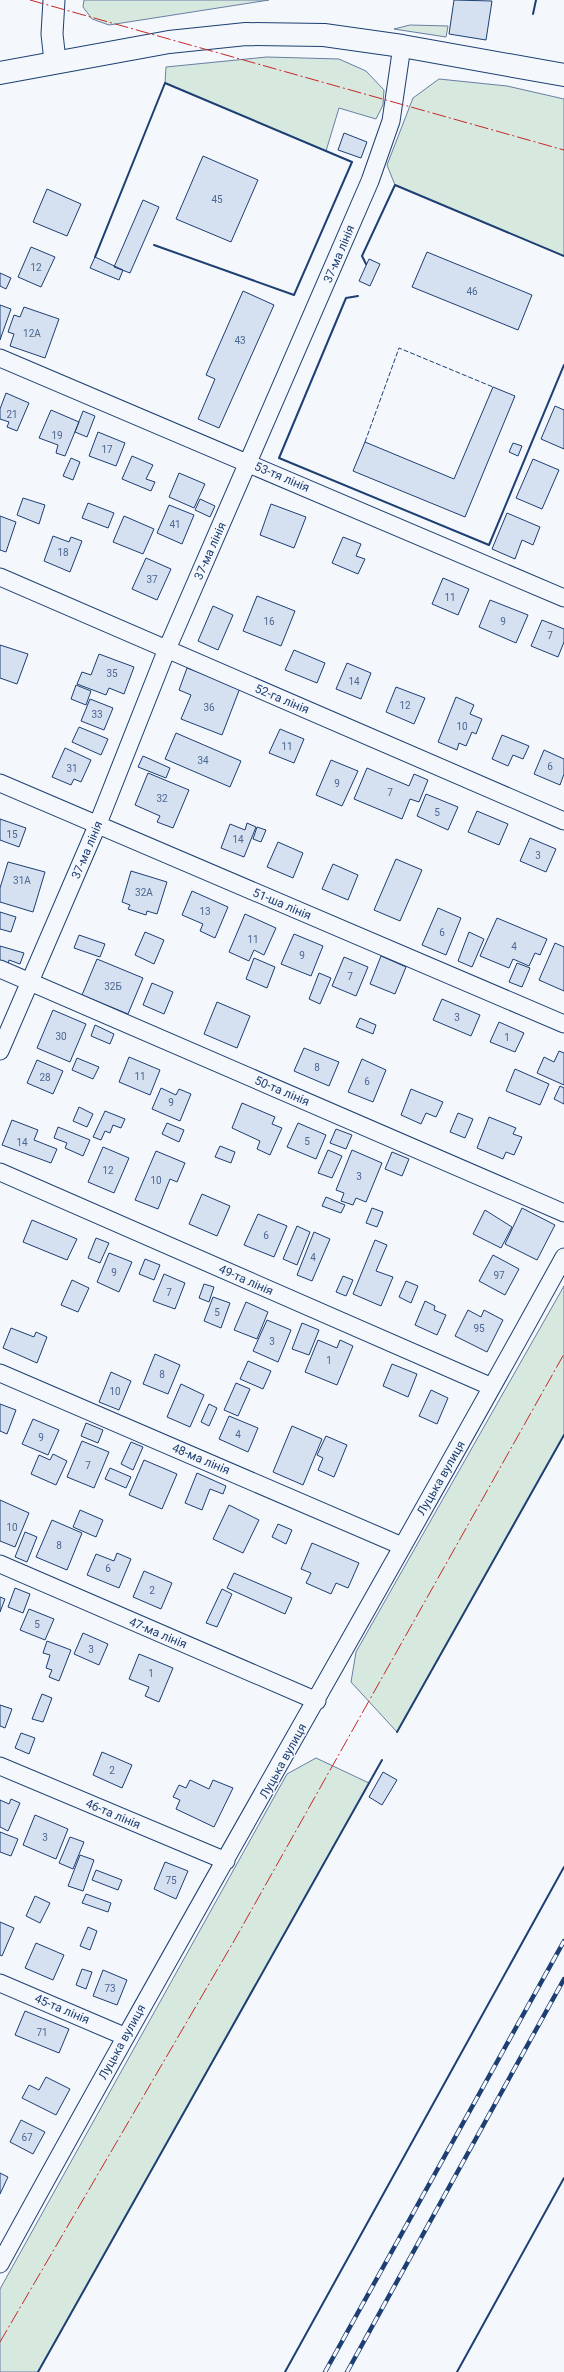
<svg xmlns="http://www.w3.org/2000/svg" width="564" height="2372" font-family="Roboto,sans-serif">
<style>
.green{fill:#d7e8df;stroke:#687fa3}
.building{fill:#d5e0f0;stroke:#1d3f73}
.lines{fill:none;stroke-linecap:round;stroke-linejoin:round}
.minor-casing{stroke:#1d3f73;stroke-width:19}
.tertiary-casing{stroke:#1d3f73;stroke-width:23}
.trunk-casing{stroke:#1d3f73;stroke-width:24}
.minor{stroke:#f4f7fb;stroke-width:17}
.tertiary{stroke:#f4f7fb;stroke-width:21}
.trunk{stroke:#f4f7fb;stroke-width:22}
.rail-casing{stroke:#1d3f73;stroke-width:4.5}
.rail{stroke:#f4f7fb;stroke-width:3;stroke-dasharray:9;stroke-linecap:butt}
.fence{stroke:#1d3f73;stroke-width:1;stroke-dasharray:5 2;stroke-linecap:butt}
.wall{stroke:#1d3f73;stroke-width:2}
.power{stroke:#c62828;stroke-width:1;stroke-dasharray:14 3 2 3;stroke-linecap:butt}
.labels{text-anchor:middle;stroke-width:3;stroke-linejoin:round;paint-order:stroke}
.number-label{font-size:10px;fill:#4b6792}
.street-label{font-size:12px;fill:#1d3f73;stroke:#f4f7fb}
</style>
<rect width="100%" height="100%" fill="#f4f7fb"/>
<path class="green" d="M84 0H269L109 25 92 19 83 7Z
M410 25 448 26 446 37 394 29Z
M267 57 339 59 366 71 384 90 383 105 376 119 339 108 326 151 165 83 166 67Z
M439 79 507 86 564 99V256L395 185 387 165 413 98Z
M564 1286V1435L397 1732 351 1682 356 1652Z
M316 1758 369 1783 38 2372H0V2289L287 1774Z"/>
<path class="building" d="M454 0 492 1 486 40 449 34Z
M344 133 367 142 361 158 338 150Z
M203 156 258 180 231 242 176 219Z
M47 189 81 204 67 236 33 222Z
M143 200 159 207 130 273 114 267Z
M31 247 55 257 41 287 18 277Z
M427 252 532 295 518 330 412 287Z
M95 257 123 270 119 280 90 268Z
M369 259 380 264 370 286 359 281Z
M0 273 11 278 6 289 0 286Z
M243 291 274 305 219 428 198 419 215 379 206 375Z
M0 305 11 309 0 340Z
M24 307 59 319 45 358 10 346 14 334 8 332 14 315 20 317Z
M493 387 515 396 465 517 353 471 365 442 454 479Z
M6 393 29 403 17 431 7 427 9 422 0 419V409Z
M555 406 564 410V449L541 439Z
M51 410 79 422 65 456 56 453 58 445 39 438Z
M83 411 95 416 87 437 75 432Z
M98 432 125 443 116 466 89 456Z
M513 443 522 446 518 456 509 452Z
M132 456 153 465 146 479 155 482 151 491 122 479Z
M71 458 80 462 73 480 63 476Z
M533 459 559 470 542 509 516 498Z
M179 473 205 484 194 508 169 497Z
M23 498 45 505 39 524 17 515Z
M200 499 215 506 210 517 195 510Z
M88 503 114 513 108 528 82 518Z
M271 504 306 517 294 548 260 535Z
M169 505 194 515 182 544 157 533Z
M507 513 540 527 533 545 522 540 515 559 492 549Z
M0 516 16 522 6 552 0 550Z
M124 516 154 529 143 554 113 542Z
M53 536 69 542 71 537 82 541 70 572 44 561Z
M343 537 361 544 356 556 365 559 358 574 332 563Z
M146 558 171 569 157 600 132 589Z
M443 578 469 589 458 615 432 604Z
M257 596 295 611 281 646 243 631Z
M490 600 528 615 516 643 479 627Z
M213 606 233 615 218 650 198 641Z
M542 620 564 629V642L558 657 531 646Z
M0 645 28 654 17 684 0 678Z
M294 650 325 663 317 683 285 670Z
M99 654 134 667 124 694 109 688 106 695 77 684 82 672 91 675Z
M347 663 371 673 361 699 336 689Z
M187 668 240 688 222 735 181 719 191 695 179 690Z
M76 685 91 691 86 705 71 699Z
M396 687 425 698 414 724 386 712Z
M456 697 474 705 470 714 482 719 476 734 472 732 466 746 459 743 457 750 438 742Z
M90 699 113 708 104 730 81 721Z
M79 727 108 739 101 755 72 742Z
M280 729 304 739 294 763 269 753Z
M176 733 241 761 230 787 165 759Z
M502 735 529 746 523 759 513 755 508 766 492 759Z
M65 748 91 760 81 782 74 779 71 785 52 777Z
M544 750 564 759V774L560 785 534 774Z
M143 756 170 768 166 778 138 767Z
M331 760 358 771 342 806 316 795Z
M367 768 409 786 414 774 428 780 419 802 410 799 402 819 354 799Z
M148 773 189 790 173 828 157 822 160 816 135 805Z
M426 794 458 807 448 830 417 816Z
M477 811 508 824 499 845 468 832Z
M0 819 26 828 19 847 0 840Z
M247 823 256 827 244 857 221 848 230 824 245 830Z
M257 827 266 830 261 842 253 839Z
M530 838 556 849 546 872 520 861Z
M278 842 303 853 293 878 267 867Z
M396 859 422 870 400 921 374 910Z
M8 862 45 872 33 912 0 902V888Z
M333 864 358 875 348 900 322 889Z
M131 871 167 882 157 914 147 911 146 915 128 909 130 905 122 902Z
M192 891 228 907 215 938 200 931 203 924 182 915Z
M438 908 461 918 446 955 422 945Z
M0 912 16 917 11 932 0 929Z
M245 914 276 928 264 955 254 950 249 961 229 952Z
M497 918 547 939 540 955 535 953 529 966 513 959 509 968 480 956Z
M145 932 164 940 154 964 135 955Z
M469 932 484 939 472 967 458 961Z
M294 934 323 946 311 976 281 964Z
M79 935 105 944 100 957 74 948Z
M555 943 564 947V991L539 980Z
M0 946 24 953 20 964 9 960 8 964 0 961Z
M381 956 406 967 395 994 370 984Z
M344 957 368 967 356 996 332 986Z
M254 958 275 967 267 988 246 979Z
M97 959 143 978 128 1014 82 995Z
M517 963 530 968 522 987 509 982Z
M319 973 331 978 320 1004 309 999Z
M152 983 173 992 164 1014 143 1005Z
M442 999 480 1015 471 1036 433 1020Z
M217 1002 250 1016 237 1048 204 1034Z
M53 1010 86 1024 70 1062 37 1048Z
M360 1018 376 1025 373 1034 356 1027Z
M499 1022 524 1033 515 1052 490 1042Z
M95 1025 114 1034 110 1044 91 1036Z
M304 1048 339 1062 329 1086 294 1071Z
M559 1051 564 1053V1085L537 1073 544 1057 554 1062Z
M129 1057 160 1070 150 1095 119 1082Z
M77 1058 99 1067 93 1079 72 1070Z
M362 1059 386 1070 373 1102 348 1092Z
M37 1060 63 1071 53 1094 27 1083Z
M515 1069 549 1084 540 1105 506 1091Z
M560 1086 564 1088V1104L554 1099Z
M161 1088 176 1095 179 1089 191 1094 180 1121 152 1109Z
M411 1089 443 1102 436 1117 426 1113 421 1124 401 1115Z
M242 1103 275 1117 272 1124 282 1128 270 1155 257 1149 260 1141 232 1128Z
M79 1107 93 1114 87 1127 73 1121Z
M105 1111 125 1119 121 1128 113 1125 110 1133 105 1131 101 1140 93 1137Z
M458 1113 473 1119 465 1138 450 1132Z
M489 1117 516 1128 513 1134 522 1137 514 1155 506 1152 503 1159 477 1148Z
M12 1120 38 1130 34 1140 57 1149 51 1163 2 1145Z
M167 1123 184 1130 179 1142 162 1134Z
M298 1123 326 1135 316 1159 287 1147Z
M58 1127 90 1140 83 1156 65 1148 67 1143 54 1138Z
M336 1129 352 1135 346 1149 330 1143Z
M220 1146 235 1152 231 1163 215 1157Z
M103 1147 129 1158 114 1193 88 1182Z
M328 1150 342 1156 332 1178 318 1173Z
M352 1150 382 1163 366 1202 356 1198 353 1205 341 1201 344 1193 336 1190Z
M156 1151 185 1163 177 1182 170 1179 158 1209 135 1200Z
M392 1152 409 1159 402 1176 385 1169Z
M202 1194 230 1206 217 1236 189 1224Z
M326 1197 345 1205 341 1213 322 1206Z
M372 1208 383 1212 377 1227 366 1223Z
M522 1208 555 1225 537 1260 505 1244Z
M485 1210 512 1227 501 1248 473 1234Z
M258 1214 287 1226 274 1257 244 1245Z
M32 1220 77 1239 67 1260 23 1242Z
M297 1226 310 1232 297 1265 283 1259Z
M314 1232 330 1239 312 1281 297 1275Z
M96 1238 109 1243 100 1263 88 1258Z
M375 1240 387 1245 376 1271 393 1277 381 1306 353 1294Z
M109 1253 132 1262 119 1292 97 1282Z
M493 1255 519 1269 505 1295 479 1281Z
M145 1259 160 1265 154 1280 139 1274Z
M164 1274 185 1283 175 1309 153 1301Z
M343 1276 353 1280 346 1296 336 1292Z
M72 1280 89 1288 78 1312 61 1305Z
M406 1281 418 1286 411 1303 399 1297Z
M204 1284 214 1287 209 1302 199 1298Z
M213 1297 230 1303 221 1328 204 1321Z
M425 1301 435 1306 434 1310 446 1315 437 1335 415 1325Z
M246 1302 268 1312 257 1339 234 1330Z
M468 1310 481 1317 484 1310 503 1320 487 1352 455 1336Z
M267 1320 291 1330 278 1362 253 1351Z
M302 1323 319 1330 309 1355 292 1349Z
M11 1328 34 1337 36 1332 47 1337 37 1363 3 1348Z
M318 1340 337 1348 340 1340 353 1346 337 1385 305 1372Z
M155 1354 180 1365 168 1394 143 1384Z
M248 1361 271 1371 263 1389 240 1379Z
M392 1364 417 1374 408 1397 383 1386Z
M111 1372 131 1381 119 1410 99 1402Z
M236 1383 250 1389 238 1416 224 1410Z
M181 1384 204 1395 190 1427 167 1417Z
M431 1390 448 1398 437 1424 419 1416Z
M0 1404 16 1410 7 1434 0 1431Z
M209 1404 217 1408 209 1426 201 1422Z
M229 1416 258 1428 248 1452 219 1439Z
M33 1419 59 1430 48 1455 22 1444Z
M86 1423 103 1430 98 1443 81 1436Z
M292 1426 322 1439 303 1485 273 1472Z
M326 1436 347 1445 334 1477 318 1470 323 1458 317 1455Z
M82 1441 109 1452 94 1488 67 1477Z
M131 1442 143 1447 133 1470 121 1464Z
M53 1454 67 1461 56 1485 31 1474 39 1455 50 1460Z
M144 1460 177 1474 162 1509 129 1495Z
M110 1468 131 1477 126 1488 105 1479Z
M197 1473 226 1486 223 1494 210 1489 202 1510 185 1503Z
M0 1500 29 1513 15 1547 0 1541Z
M229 1505 259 1520 243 1553 213 1539Z
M80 1510 103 1520 96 1537 73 1527Z
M52 1520 82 1533 67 1570 36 1557Z
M278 1524 292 1530 286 1544 272 1537Z
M25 1532 37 1537 27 1562 15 1557Z
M312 1543 359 1563 348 1588 336 1583 331 1594 306 1583 311 1573 301 1569Z
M117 1553 131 1559 119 1588 87 1575 96 1554 114 1561Z
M144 1571 172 1583 161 1609 133 1597Z
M234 1573 292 1598 285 1614 227 1588Z
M15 1588 30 1594 23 1613 8 1607Z
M222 1589 232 1594 217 1627 206 1623Z
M0 1597 5 1599 0 1612Z
M29 1609 54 1619 45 1640 20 1630Z
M83 1633 108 1644 99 1665 74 1654Z
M47 1641 71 1650 59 1681 49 1677 52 1670 46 1668 50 1655 43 1653Z
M139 1654 173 1668 159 1702 145 1696 149 1687 129 1679Z
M42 1694 52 1698 43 1722 32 1719Z
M0 1705 12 1709 5 1728 0 1726Z
M21 1733 35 1738 29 1754 15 1748Z
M102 1752 132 1765 122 1788 93 1775Z
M383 1772 397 1780 382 1805 369 1797Z
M190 1780 209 1789 213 1780 233 1788 214 1827 176 1809 180 1800 173 1797 179 1785 186 1788Z
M11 1799 20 1803 8 1831 0 1827V1800L9 1804Z
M35 1815 68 1829 56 1859 23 1845Z
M0 1832 18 1839 11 1856 0 1852Z
M70 1837 84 1842 73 1869 59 1863Z
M80 1855 94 1860 83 1891 68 1886Z
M165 1862 188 1871 176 1899 154 1889Z
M96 1870 122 1880 118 1890 92 1880Z
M86 1894 111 1903 108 1912 82 1903Z
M35 1896 50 1903 40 1923 26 1916Z
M0 1922 14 1928 2 1956 0 1955Z
M88 1927 97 1931 90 1950 80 1946Z
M36 1943 64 1955 53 1980 25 1968Z
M82 1969 92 1972 86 1989 76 1985Z
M103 1970 127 1980 117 2005 93 1996Z
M25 2011 69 2029 59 2053 15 2035Z
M46 2077 70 2089 56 2115 22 2098 29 2085 39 2090Z
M21 2120 45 2132 33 2154 10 2142Z
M0 2173 8 2177 0 2194Z"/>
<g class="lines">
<defs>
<path id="minor" d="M0 358 564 598
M0 577 564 821
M0 783 564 1024
M0 969 564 1213
M0 1051 97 826 167 649 370 181 391 121 402 46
M0 1172 492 1387
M0 1373 402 1546
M0 1564 317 1701
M0 1766 226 1861
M0 1983 124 2036
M0 2264C184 1926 379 1594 564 1257"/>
<path id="tertiary" d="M54 0 52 34 55 61"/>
<path id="trunk" d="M0 73 169 42 246 34 324 35 402 46 564 75"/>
</defs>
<use href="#minor" class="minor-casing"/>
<use href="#tertiary" class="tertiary-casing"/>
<use href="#trunk" class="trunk-casing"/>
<use href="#minor" class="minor"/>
<use href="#tertiary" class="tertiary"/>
<use href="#trunk" class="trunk"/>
<defs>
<path id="rail" d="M325 2372 564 1941
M347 2372 564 1979"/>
</defs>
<use href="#rail" class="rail-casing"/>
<use href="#rail" class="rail"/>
<path class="fence" d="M365 442 399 348 493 387"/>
<path class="wall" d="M533 14 536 0
M95 257 165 83 352 162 294 295 154 245
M366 264 362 256 395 185 564 256
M358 296 346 298 279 458 489 545 564 365
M397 1732 564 1435
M38 2372 382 1760
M285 2372 564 1867
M457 2372 564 2178"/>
<path class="power" d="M30 0 564 150
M0 2342 234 1941 564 1354"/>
</g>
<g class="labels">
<g class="number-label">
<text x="217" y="203">45</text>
<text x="36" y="271">12</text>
<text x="472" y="295">46</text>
<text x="32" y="337">12А</text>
<text x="240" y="344">43</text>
<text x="12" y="418">21</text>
<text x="57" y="439">19</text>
<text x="107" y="453">17</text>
<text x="175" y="528">41</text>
<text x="63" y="556">18</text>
<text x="152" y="583">37</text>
<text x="450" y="601">11</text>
<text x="269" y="625">16</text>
<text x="503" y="625">9</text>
<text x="550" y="639">7</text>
<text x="112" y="677">35</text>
<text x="354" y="685">14</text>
<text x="405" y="709">12</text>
<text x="209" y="711">36</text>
<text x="97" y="718">33</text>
<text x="462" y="730">10</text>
<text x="287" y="750">11</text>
<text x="203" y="764">34</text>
<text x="550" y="770">6</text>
<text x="72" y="772">31</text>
<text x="337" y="787">9</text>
<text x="390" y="796">7</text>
<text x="162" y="802">32</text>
<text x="437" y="816">5</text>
<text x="12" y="838">15</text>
<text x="238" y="843">14</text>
<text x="538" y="859">3</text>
<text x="22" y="884">31А</text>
<text x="144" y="896">32А</text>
<text x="205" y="915">13</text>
<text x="442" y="936">6</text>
<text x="253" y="943">11</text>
<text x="514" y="950">4</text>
<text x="302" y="959">9</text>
<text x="350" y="980">7</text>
<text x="113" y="990">32Б</text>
<text x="457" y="1021">3</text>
<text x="61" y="1040">30</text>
<text x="507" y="1041">1</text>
<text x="317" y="1071">8</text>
<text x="140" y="1080">11</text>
<text x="45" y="1081">28</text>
<text x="367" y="1085">6</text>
<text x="171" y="1106">9</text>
<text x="307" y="1145">5</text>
<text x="22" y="1146">14</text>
<text x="108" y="1174">12</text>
<text x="359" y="1180">3</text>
<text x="156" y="1184">10</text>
<text x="266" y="1239">6</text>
<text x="313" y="1261">4</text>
<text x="114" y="1276">9</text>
<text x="499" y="1279">97</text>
<text x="169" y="1296">7</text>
<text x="217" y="1316">5</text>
<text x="479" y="1332">95</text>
<text x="272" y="1345">3</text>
<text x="329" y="1364">1</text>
<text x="162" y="1378">8</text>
<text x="115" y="1395">10</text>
<text x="238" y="1438">4</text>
<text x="41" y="1441">9</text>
<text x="88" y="1469">7</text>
<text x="12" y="1531">10</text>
<text x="59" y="1549">8</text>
<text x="108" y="1572">6</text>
<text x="152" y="1594">2</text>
<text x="37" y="1628">5</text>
<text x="91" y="1653">3</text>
<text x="151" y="1677">1</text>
<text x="112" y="1774">2</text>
<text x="45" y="1841">3</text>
<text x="171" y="1884">75</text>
<text x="110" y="1992">73</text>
<text x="42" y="2036">71</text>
<text x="27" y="2141">67</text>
</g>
<g class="street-label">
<text transform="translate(339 254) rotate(-67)" y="4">37-ма лінія</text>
<text transform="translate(282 477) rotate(23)" y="4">53-тя лінія</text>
<text transform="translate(210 551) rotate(-66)" y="4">37-ма лінія</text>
<text transform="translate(282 699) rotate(23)" y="4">52-га лінія</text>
<text transform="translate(87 850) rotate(-67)" y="4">37-ма лінія</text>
<text transform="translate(282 904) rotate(23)" y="4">51-ша лінія</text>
<text transform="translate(282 1091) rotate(23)" y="4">50-та лінія</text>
<text transform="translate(246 1280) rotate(24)" y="4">49-та лінія</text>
<text transform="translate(201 1459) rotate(23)" y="4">48-ма лінія</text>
<text transform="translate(441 1478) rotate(-60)" y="4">Луцька вулиця</text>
<text transform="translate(158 1633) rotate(23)" y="4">47-ма лінія</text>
<text transform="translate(283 1761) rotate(-61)" y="4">Луцька вулиця</text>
<text transform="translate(113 1814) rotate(23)" y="4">46-та лінія</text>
<text transform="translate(62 2009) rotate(23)" y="4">45-та лінія</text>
<text transform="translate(122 2042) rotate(-61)" y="4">Луцька вулиця</text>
</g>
</g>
</svg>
